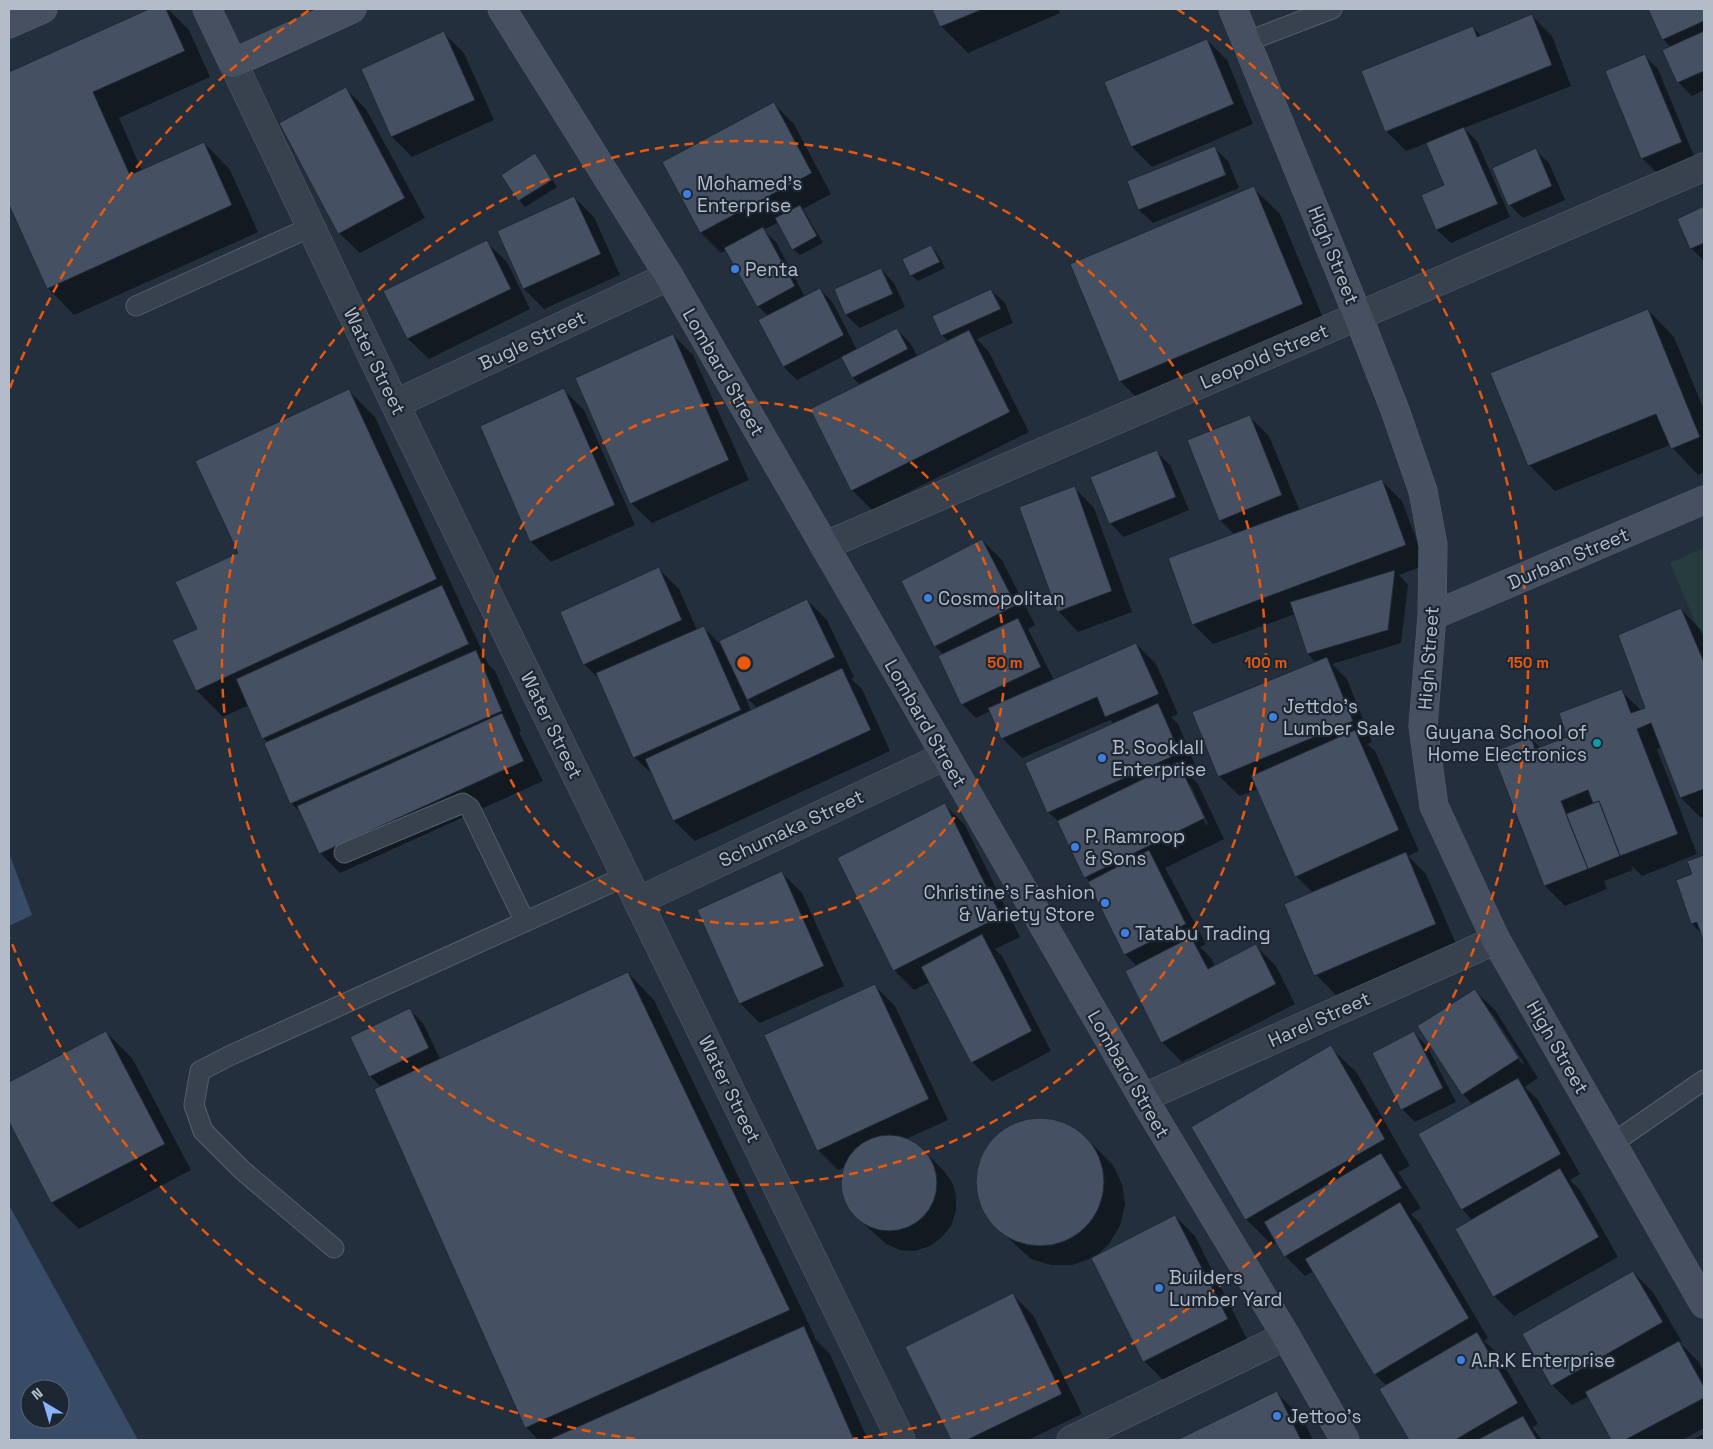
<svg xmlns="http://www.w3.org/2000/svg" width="1713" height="1449" font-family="'Space Grotesk',sans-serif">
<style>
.green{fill:#263c3f}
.water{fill:#394c67;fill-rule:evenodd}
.shadow{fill:#0007;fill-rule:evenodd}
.building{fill:#455162;stroke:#1f2835}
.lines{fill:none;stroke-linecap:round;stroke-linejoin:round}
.lane-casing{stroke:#565f6c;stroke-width:21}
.street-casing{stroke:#565f6c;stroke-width:29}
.secondary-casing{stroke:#565f6c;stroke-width:29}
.lane{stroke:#38414e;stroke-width:19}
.street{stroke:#38414e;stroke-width:28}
.secondary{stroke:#465061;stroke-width:28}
.ring{fill:none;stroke:#e8590c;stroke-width:2.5;stroke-dasharray:9 6}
.shop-dot{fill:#3f7fe0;stroke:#1d2633;stroke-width:2}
.culture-dot{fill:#0f9aa8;stroke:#1d2633;stroke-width:2}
.labels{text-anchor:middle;stroke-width:4.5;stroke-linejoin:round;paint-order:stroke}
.poi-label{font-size:19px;fill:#b4bcc9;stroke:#1d2633;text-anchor:start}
.street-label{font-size:19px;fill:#b4bcc9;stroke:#1d2633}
.centre{fill:#e8590c;stroke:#1d2633;stroke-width:2.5}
.ring-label{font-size:15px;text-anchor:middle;font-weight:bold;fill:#e8590c;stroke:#1d2633;stroke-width:4.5;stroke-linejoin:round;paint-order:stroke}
</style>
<rect width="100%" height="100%" fill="#242f3e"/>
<path class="green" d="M1704 548V642L1670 563Z"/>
<path class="water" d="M9 853 32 915 9 926Z
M9 1205 138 1440H9ZM30 1389H60V1419H30Z"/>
<path class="shadow" d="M152 9H168L189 30 210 77 119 118 142 171 204 143 230 170 258 232 74 315 48 288 9 202V73Z
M934 9H1058L1060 13 968 53 941 26Z
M1650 9H1704V90L1692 96 1678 82 1664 51 1671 48 1663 39Z
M1532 16 1552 36 1571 86 1464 128 1477 141 1510 217 1451 243 1437 230 1423 196 1446 186 1427 143 1406 151 1386 131 1473 27 1481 36Z
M444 33 464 53 494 120 412 157 392 137 362 69Z
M1207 40 1227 60 1253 124 1152 167 1132 147Z
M1645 56 1658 69 1694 156 1656 172 1642 158Z
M346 89 366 109 425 218 360 253 339 233 281 123Z
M774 104 794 124 831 194 803 209 823 243 800 255 793 249 779 222 763 230 776 242 805 297 820 289 833 303 857 350 897 329 910 343 918 357 949 342 942 335 991 290 1005 303 1013 323 977 339 989 352 1029 432 872 510 852 490 861 386 853 378 842 357 797 380 784 367 768 316 758 306 727 250 721 253 701 233Z
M1214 147 1228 161 1239 188 1153 223 1139 210 1129 182Z
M1535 150 1549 163 1565 200 1523 218 1510 205Z
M535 154 557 187 525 207 519 200Z
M1253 188 1280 214 1328 330 1146 407 1120 381Z
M574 197 594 217 620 275 544 309 524 289 499 231Z
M1704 208V261L1691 248 1678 219Z
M486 242 507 262 530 309 429 359 408 339 385 291Z
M931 246 937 253 945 268 918 281 911 275Z
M881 269 894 283 905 307 860 328 846 315 835 290Z
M1648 310 1674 337 1704 410V472L1698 475 1670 445 1555 491 1529 465Z
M673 335 693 355 749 480 652 523 631 503Z
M348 390 375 417 488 664 495 671 521 731 519 732 543 781 340 873 320 853 302 814 291 803 268 743 263 738 249 705 223 717 197 691 174 641 199 629 239 553Z
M564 390 584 410 635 525 551 562 531 542 482 426Z
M1249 416 1269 436 1300 511 1382 481 1402 501 1426 565 1399 575 1408 585 1401 643 1332 664 1347 679 1372 742 1367 744 1375 751 1419 851 1408 856 1426 874 1456 944 1336 995 1316 975 1313 893 1296 876 1258 789 1240 796 1219 776 1316 663 1308 654 1295 614 1213 644 1193 624 1235 535 1220 520Z
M1157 452 1170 465 1189 510 1124 537 1110 523Z
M1074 487 1094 508 1132 612 1078 632 1058 611Z
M982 540 1002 560 1035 625 1028 629 1054 680 1136 644 1156 664 1178 714 1171 717 1178 724 1199 774 1191 777 1198 784 1224 839 1165 868 1206 944 1200 947 1211 958 1215 967 1256 946 1276 966 1295 1004 1182 1062 1162 1042 1137 966 1125 954 1059 822 1048 812 1114 724 1110 720 1022 758 1002 738 990 711 976 718 962 704 944 655 935 646ZM1188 786H1191L1208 824 1206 825Z
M659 569 679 589 697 630 703 627 719 643 807 600 827 620 854 677 851 679 862 689 890 751 695 841 674 821 655 777 634 757 600 680 584 664ZM745 696 757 708 751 711Z
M1681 609 1701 630 1704 637V816L1701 818 1681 798 1662 747 1657 749 1697 854 1642 876 1631 865 1633 870 1604 881 1607 889 1565 906 1545 886 1530 738 1541 748 1569 737 1621 691 1641 710 1646 708Z
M945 805 965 825 1020 937 995 949 1002 956 1051 1051 992 1082 972 1062 930 982 914 990 894 970Z
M1704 856V940L1702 934 1692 924 1678 880 1693 875 1689 862Z
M782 873 802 893 844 986 760 1023 740 1003Z
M628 973 654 1000 815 1337 814 1338 830 1354 868 1440H538L526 1427 381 1087 370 1076 410 1010 423 1023 440 1059Z
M875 986 895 1006 948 1120 906 1139 922 1149 943 1170 952 1182 956 1196V1211L951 1226 942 1237 930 1246 915 1251 900 1250 886 1244 853 1214 845 1201 842 1186 845 1167 838 1170 818 1150Z
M1474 990 1495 1010 1538 1078 1525 1087 1538 1100 1580 1174 1570 1180 1580 1190 1618 1257 1514 1316 1494 1296 1472 1220 1462 1209 1473 1105 1463 1094ZM1488 1012H1491L1524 1063 1522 1064Z
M106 1032 132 1058 191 1170 79 1229 52 1203 9 1119V1083Z
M1414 1033 1427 1046 1456 1102 1415 1122 1402 1109Z
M1330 1047 1357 1073 1410 1166 1398 1172 1421 1208 1411 1214 1420 1223 1488 1338 1484 1341 1497 1353 1538 1424 1532 1427 1542 1440H1410L1381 1389 1387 1386 1375 1374 1314 1271 1305 1276 1285 1256 1277 1242 1272 1245 1246 1219Z
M1038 1118 1058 1121 1077 1129 1113 1165 1122 1184 1125 1205 1120 1226 1109 1244 1095 1257 1175 1216 1195 1236 1247 1339 1164 1381 1144 1361 1092 1258 1072 1265H1051L1031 1259 993 1224 982 1206 976 1186 979 1166 987 1147 1000 1132 1019 1122Z
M1633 1272 1653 1292 1682 1342 1680 1343 1699 1362 1704 1372V1428L1682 1440H1613L1589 1396 1572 1405 1552 1385Z
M1013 1295 1033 1315 1082 1414 1028 1440H952L906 1348Z
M1277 1393 1303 1419 1313 1440H1180Z
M1704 1434V1440H1692Z"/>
<path class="building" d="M149 9H166L185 51 93 92 130 175 204 142 232 205 47 289 9 205V72Z
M932 9H983L940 27Z
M1648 9H1704V21L1662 40Z
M1532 14 1552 65 1385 132 1361 71 1473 26 1477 37Z
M444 31 475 100 391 137 361 69Z
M1704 31V71L1677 83 1662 50Z
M1207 39 1234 104 1131 147 1104 82Z
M1645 54 1682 142 1641 159 1605 71Z
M346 87 405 198 338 234 279 123Z
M774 102 812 173 700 233 662 162Z
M1464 127 1498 204 1436 230 1421 195 1444 185 1426 143Z
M1215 146 1226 175 1138 210 1127 181Z
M1536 148 1552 186 1508 206 1492 168Z
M535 153 552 180 518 201 501 175Z
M1254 186 1303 304 1119 382 1070 264Z
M574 196 601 254 523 289 497 231Z
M800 205 817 236 792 250 775 218Z
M1704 206V243L1690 249 1677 219Z
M763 227 795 286 757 307 724 248Z
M487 240 511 289 407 339 383 291Z
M931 245 940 262 910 276 902 259Z
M881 268 893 294 845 315 834 289Z
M820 288 844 335 783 367 758 320Z
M991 289 1001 309 941 336 932 316Z
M1648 309 1700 437 1671 449 1656 414 1528 466 1490 373Z
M897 328 908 349 852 378 841 357Z
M969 330 1010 412 851 491 810 409Z
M673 334 729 460 630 504 575 378Z
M564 388 615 505 530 542 480 426Z
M349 389 437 579 196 691 172 640 197 629 175 582 238 553 195 461Z
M1250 415 1282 495 1219 521 1187 440Z
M1157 450 1176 497 1109 524 1090 477Z
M1382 479 1406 545 1192 625 1168 558Z
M1075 486 1112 591 1057 612 1019 507Z
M982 539 1016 605 934 647 901 581Z
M659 567 682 620 583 665 560 612Z
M1395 570 1388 630 1307 654 1290 602Z
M442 585 469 644 262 739 236 679Z
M807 599 835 657 747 700 719 641Z
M1681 608 1704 662V789L1680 798 1651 723 1637 729 1678 834 1620 856 1599 801 1593 803 1588 790 1561 801 1588 869 1544 886 1492 752 1531 737 1535 749 1567 737 1559 713 1622 689 1631 713 1645 708 1618 635Z
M1018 618 1041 667 961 705 938 656Z
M704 626 741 710 633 758 596 673Z
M1136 643 1159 694 1105 717 1097 697 1001 739 988 708Z
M476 650 502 711 290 804 264 743Z
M1327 657 1353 721 1218 777 1192 712Z
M842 668 871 730 673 821 645 759Z
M1158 703 1180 753 1047 813 1025 763Z
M502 713 524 761 319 854 297 806Z
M1355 730 1399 830 1295 877 1251 776Z
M1178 762 1205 818 1084 878 1057 821Z
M1599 801 1620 856 1588 869 1566 814Z
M945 803 1001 916 893 971 837 858Z
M1149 850 1186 924 1124 955 1088 882Z
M1406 852 1436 924 1314 976 1284 904Z
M1704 855V943L1697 922 1691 924 1676 880 1692 874 1687 861Z
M782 871 824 966 739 1004 697 910Z
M982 934 1032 1031 971 1063 921 967Z
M1191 937 1208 969 1256 944 1276 984 1161 1043 1125 971Z
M628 972 790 1310 525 1428 374 1089Z
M875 984 929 1099 817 1151 764 1035Z
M1475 989 1519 1058 1462 1095 1417 1026Z
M410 1008 429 1048 369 1077 350 1037Z
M106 1031 165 1144 51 1203 9 1122V1082Z
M1414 1031 1443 1088 1401 1110 1372 1053Z
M1331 1045 1385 1139 1245 1220 1191 1127Z
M1518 1078 1561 1154 1461 1210 1418 1134Z
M976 1182a64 64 0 1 1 128 0a64 64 0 1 1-128 0Z
M841 1183a48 48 0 1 1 96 0a48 48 0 1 1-96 0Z
M1381 1153 1402 1188 1284 1257 1264 1222Z
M1560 1168 1599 1237 1493 1297 1455 1229Z
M1400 1202 1469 1318 1374 1375 1305 1259Z
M1175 1215 1228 1319 1143 1362 1091 1258Z
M1633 1271 1663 1322 1551 1386 1522 1334Z
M1013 1293 1062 1394 967 1440H951L905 1347Z
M804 1326 854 1440H548Z
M1477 1332 1518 1403 1455 1440H1409L1379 1389Z
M1679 1341 1704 1387V1398L1625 1440H1611L1585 1392Z
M1277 1391 1301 1440H1177Z
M1523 1416 1537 1440H1477Z"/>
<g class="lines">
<defs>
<path id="lane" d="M1246 42 1332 9
M136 306 311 227
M344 853 463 803 470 808 525 922
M1613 1143 1704 1080
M334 1248 242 1170 203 1131 194 1105 200 1071 229 1056 626 876"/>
<path id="street" d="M233 63 395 404 901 1440
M395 404 669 276
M824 546 1704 167
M638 901 945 756
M1143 1098 1496 940
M1071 1440 1286 1336"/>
<path id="secondary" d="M207 9 233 63 352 9
M502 9 669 276 1143 1098 1286 1336 1345 1440
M1233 9 1358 316 1395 410 1423 491 1433 545 1432 616 1423 726 1434 806 1496 940 1704 1304
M9 24 43 9
M1432 616 1704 500"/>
</defs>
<use href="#lane" class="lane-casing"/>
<use href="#street" class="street-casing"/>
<use href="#secondary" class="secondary-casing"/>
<use href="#lane" class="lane"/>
<use href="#street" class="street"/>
<use href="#secondary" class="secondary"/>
</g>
<g class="ring">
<circle cx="744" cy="663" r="261"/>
<circle cx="744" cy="663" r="522"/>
<path d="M635 1439A784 784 0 0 1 10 938M10 388A784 784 0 0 1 311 9M1177 9A784 784 0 0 1 853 1439"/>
</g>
<g class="shop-dot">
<circle cx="687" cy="194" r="5"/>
<circle cx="735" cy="269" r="5"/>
<circle cx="928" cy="598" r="5"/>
<circle cx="1273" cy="717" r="5"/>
<circle cx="1102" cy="758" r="5"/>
<circle cx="1075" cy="847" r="5"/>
<circle cx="1105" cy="903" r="5"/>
<circle cx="1125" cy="933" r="5"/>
<circle cx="1159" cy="1288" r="5"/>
<circle cx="1461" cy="1360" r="5"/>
<circle cx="1277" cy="1416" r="5"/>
</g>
<circle class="culture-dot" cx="1597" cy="743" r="5"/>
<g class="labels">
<g class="poi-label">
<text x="697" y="190">Mohamed's<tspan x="697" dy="22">Enterprise</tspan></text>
<text x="745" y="276">Penta</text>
<text x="938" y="605">Cosmopolitan</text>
<text x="1283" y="713">Jettdo's<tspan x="1283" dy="22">Lumber Sale</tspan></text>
<text x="1587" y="739" text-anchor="end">Guyana School of<tspan x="1587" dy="22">Home Electronics</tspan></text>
<text x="1112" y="754">B. Sooklall<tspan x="1112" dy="22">Enterprise</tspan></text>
<text x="1085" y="843">P. Ramroop<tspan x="1085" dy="22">&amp; Sons</tspan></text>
<text x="1095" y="899" text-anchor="end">Christine's Fashion<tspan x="1095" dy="22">&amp; Variety Store</tspan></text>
<text x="1135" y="940">Tatabu Trading</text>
<text x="1169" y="1284">Builders<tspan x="1169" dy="22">Lumber Yard</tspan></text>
<text x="1471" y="1367">A.R.K Enterprise</text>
<text x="1287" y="1423">Jettoo's</text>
</g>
<g class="street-label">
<text transform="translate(1334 255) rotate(68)" y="7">High Street</text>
<text transform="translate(532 340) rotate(-25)" y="7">Bugle Street</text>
<text transform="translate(1264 356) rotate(-23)" y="7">Leopold Street</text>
<text transform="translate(375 361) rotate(64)" y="7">Water Street</text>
<text transform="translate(724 372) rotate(60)" y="7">Lombard Street</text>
<text transform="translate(1568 558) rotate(-23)" y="7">Durban Street</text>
<text transform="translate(1428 658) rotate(-86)" y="7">High Street</text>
<text transform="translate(926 723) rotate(60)" y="7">Lombard Street</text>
<text transform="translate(552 725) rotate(64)" y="7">Water Street</text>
<text transform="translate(791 828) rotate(-25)" y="7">Schumaka Street</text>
<text transform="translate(1319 1019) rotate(-24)" y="7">Harel Street</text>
<text transform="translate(1558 1047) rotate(60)" y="7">High Street</text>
<text transform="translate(1129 1074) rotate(60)" y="7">Lombard Street</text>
<text transform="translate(730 1089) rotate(64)" y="7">Water Street</text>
</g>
</g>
<circle cx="744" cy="663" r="8" class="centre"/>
<g class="ring-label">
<text x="1005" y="668">50 m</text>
<text x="1266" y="668">100 m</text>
<text x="1528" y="668">150 m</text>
</g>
<rect width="1713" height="1449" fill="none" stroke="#b4bcc9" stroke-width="20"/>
<g transform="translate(45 1404) rotate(322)"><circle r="24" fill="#1d2633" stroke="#59626f"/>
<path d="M0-4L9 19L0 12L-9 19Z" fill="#8ab4f8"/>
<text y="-8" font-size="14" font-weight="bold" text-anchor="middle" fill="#b4bcc9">N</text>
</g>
</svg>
